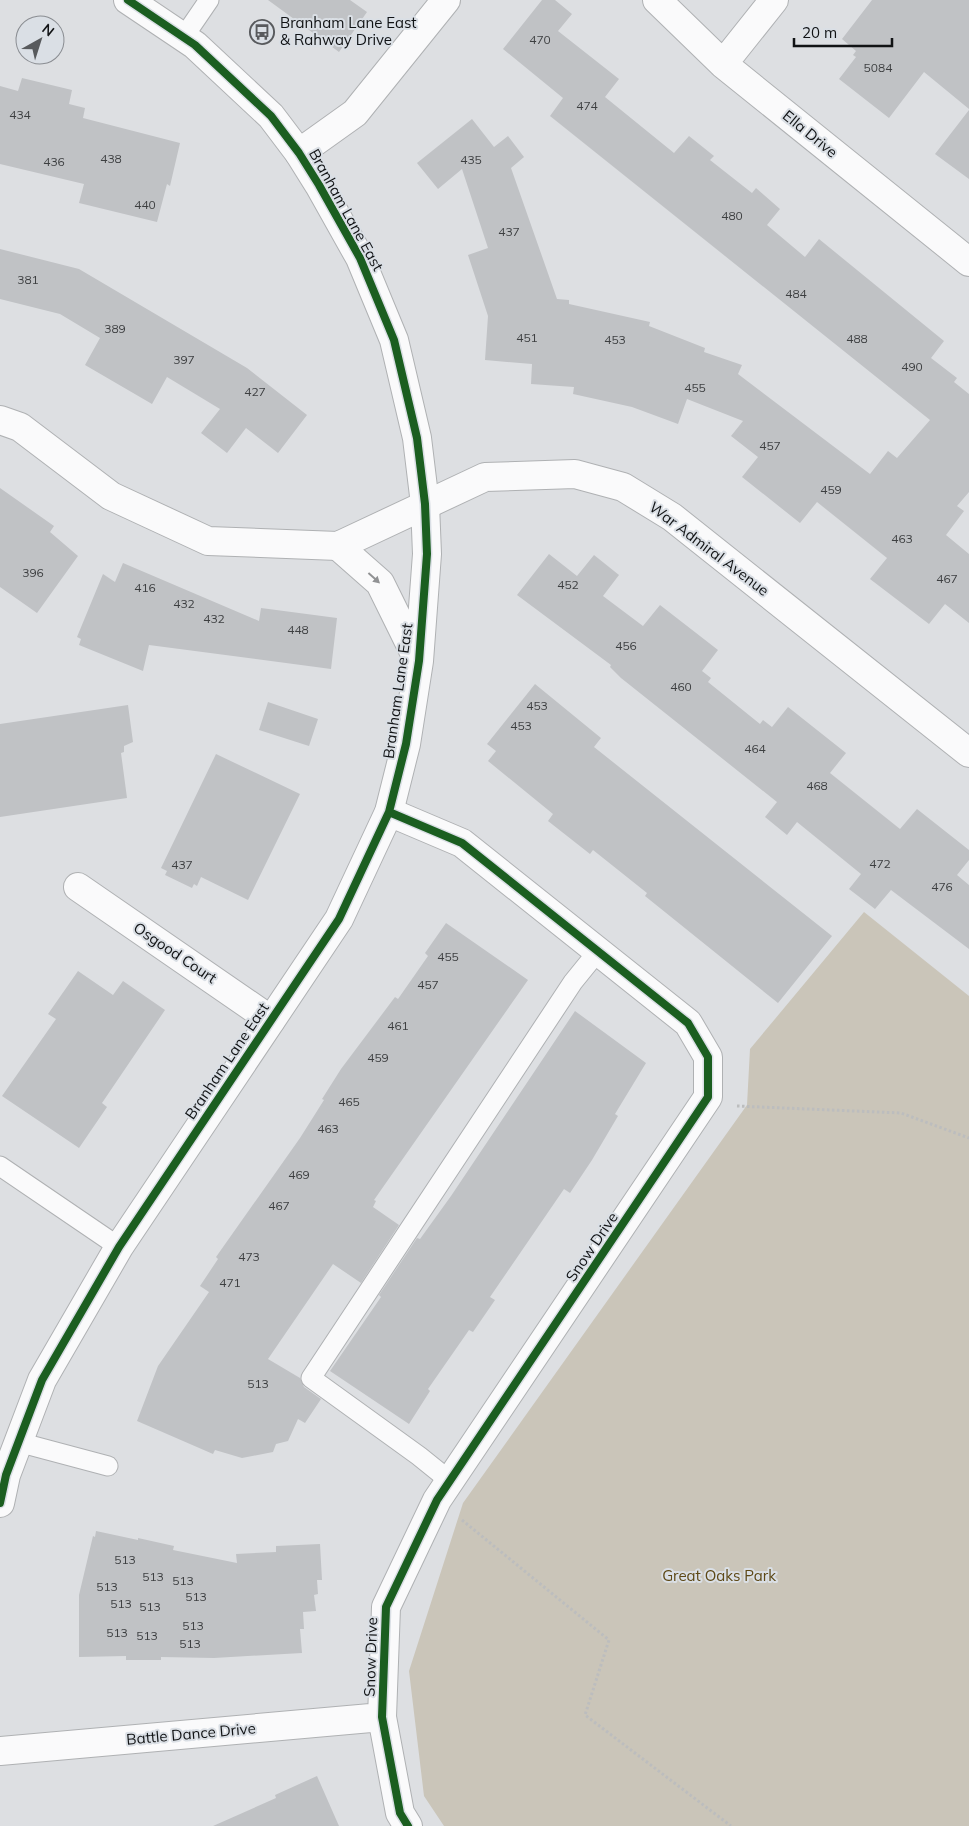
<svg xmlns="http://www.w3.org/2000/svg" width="969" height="1826" font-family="Mulish,sans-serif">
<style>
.green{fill:#cac5b9}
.building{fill:#c0c2c5}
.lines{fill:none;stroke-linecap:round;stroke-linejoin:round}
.service-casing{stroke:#afb1b3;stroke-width:21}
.minor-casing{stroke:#afb1b3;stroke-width:30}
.tertiary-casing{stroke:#afb1b3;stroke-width:30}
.path{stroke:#bcbdbe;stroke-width:3;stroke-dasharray:2.5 2.5;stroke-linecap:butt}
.service{stroke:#fafafb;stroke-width:19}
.minor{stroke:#fafafb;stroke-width:28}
.tertiary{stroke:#fafafb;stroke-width:28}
.cycleway-casing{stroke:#dadfe5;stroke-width:11}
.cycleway{stroke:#1b5e20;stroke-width:8}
.oneway{fill:#919294}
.labels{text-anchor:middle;stroke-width:4;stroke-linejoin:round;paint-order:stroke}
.number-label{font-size:12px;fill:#3d3f41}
.poi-label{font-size:15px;fill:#111315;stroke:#dadfe5;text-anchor:start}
.street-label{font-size:15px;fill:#111315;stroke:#dadfe5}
.park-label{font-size:15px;fill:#5d4816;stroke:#dadfe5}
</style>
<rect width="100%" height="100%" fill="#dddfe2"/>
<path class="green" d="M864 912 969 996V1826H444L424 1796 409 1671 463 1503 747 1105 750 1049Z"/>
<path class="building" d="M268 0H350L367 12 339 52Z
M542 0H555L572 14 558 31 619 79 605 97 674 153 689 136 714 156 710 160 752 193 756 188 780 209 767 225 805 257 819 239 944 341 931 358 957 378 954 382 969 394V492L957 506 964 511 946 535 969 554V623L945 604 929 624 870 579 887 558 817 502 800 523 742 477 758 457 731 436 743 421 687 399 678 424 632 407 573 394 574 387 531 384 532 364 485 360 488 316 468 255 488 248 462 169 438 189 417 163 472 119 494 147 508 136 524 157 511 168 557 299 569 300V304L650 322 649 326 705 348 704 352 742 365 738 374 870 474 888 451 897 458 930 420 550 116 563 98 503 49Z
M872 0H969V109L924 72 889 118 839 79 856 57 853 55 856 51 842 39Z
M22 78 72 90 69 104 85 108 83 118 180 143 170 186 167 184 157 222 79 203 84 184 0 164V86L18 91Z
M969 110V179L935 154Z
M0 249 79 269 247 368 307 415 278 453 246 428 227 453 201 433 220 409 167 377 152 404 85 365 100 338 60 314 0 299Z
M0 488 54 526 50 532 78 556 37 613 0 587Z
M549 554 577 576 594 555 619 575 603 596 643 626 660 605 718 650 702 671 711 678 708 682 760 724 763 720 772 727 788 707 846 753 830 773 900 829 917 809 969 850V860L957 875 969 885V949L891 890 875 909 849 889 861 874 797 822 787 835 765 817 777 802 621 678 610 667 611 665 517 595Z
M123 563 259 621 261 608 337 618 331 669 149 645 143 671 79 645 81 639 77 637 103 574 115 582Z
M535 684 601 738 594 747 832 936 778 1003 645 896 647 893 593 850 590 854 548 821 553 814 488 761 496 751 487 744Z
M268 702 318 719 309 746 259 730Z
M128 705 133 742 124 746V752L121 753 127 798 0 817V724Z
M216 754 300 794 248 900 201 877 197 886 194 884 192 888 165 875 167 871 161 868Z
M446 923 528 980 374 1200 376 1201 373 1207 399 1225 361 1283 333 1264 268 1359 300 1378 304 1387 321 1399 305 1423 298 1419 288 1441 276 1444 273 1452 242 1458 215 1450 213 1454 137 1421 158 1366 209 1292 200 1286 218 1259 216 1257 300 1138 324 1100 322 1099 341 1069 395 997 398 999 428 956 425 953Z
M78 971 113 995 123 981 165 1010 102 1103 107 1107 79 1148 2 1096 56 1019 48 1014Z
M575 1011 646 1063 615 1114 618 1116 592 1160 570 1193 564 1189 490 1297 495 1300 473 1332 469 1330 428 1389 430 1391 409 1424 330 1371 381 1297 379 1295 417 1238 420 1239 451 1196Z
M96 1531 138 1540V1538L174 1546 173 1550 237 1563 236 1554 276 1552V1546L320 1544 322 1580H317L318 1594 314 1595 316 1611 303 1612 304 1629H300L302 1653 214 1658 161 1657V1660H126V1656L79 1657V1595L93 1536 95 1537Z
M317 1776 339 1826H213L276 1798 275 1795Z"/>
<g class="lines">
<defs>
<path id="service" d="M183 38 209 0
M0 1166 119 1247
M18 1442 108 1466
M450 1481 419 1456 311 1378 573 982 599 950"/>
<path id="minor" d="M657 0 723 64 969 262
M723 64 774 0
M299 153 355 113 446 0
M0 420 20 427 111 496 208 541 338 546 485 477 575 474 623 487 672 517 969 753
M389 812 462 843 688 1023 708 1057V1097L437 1500 386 1607 382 1717 400 1813 408 1826
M78 887 271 1020
M0 1751 382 1717"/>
<path id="tertiary" d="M338 546 380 583 418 660
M0 1503 6 1475 42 1380 119 1247 339 919 389 812 406 744 419 661 427 554 425 504 417 438 394 340 360 258 319 185 299 153 271 116 195 45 128 0"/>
</defs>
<use href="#service" class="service-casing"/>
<use href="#minor" class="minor-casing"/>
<use href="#tertiary" class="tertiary-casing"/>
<path class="path" d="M737 1106 901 1113 969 1138
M462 1520 609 1640 585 1715 731 1826"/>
<use href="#service" class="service"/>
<use href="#minor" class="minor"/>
<use href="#tertiary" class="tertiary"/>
<defs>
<path id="cycleway" d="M389 812 462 843 688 1023 708 1057V1097L437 1500 386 1607 382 1717 400 1813 408 1826
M0 1503 6 1475 42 1380 119 1247 339 919 389 812 406 744 419 661 427 554 425 504 417 438 394 340 360 258 319 185 299 153 271 116 195 45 128 0"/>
</defs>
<use href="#cycleway" class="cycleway-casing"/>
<use href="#cycleway" class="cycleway"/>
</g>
<defs><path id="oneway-solid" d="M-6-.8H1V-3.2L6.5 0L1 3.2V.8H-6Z" transform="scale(1.25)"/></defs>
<use class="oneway" href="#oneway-solid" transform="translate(374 578) rotate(42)"/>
<defs>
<symbol id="bus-ring" viewBox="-11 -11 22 22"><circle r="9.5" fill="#dadfe5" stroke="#585a5d" stroke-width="1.5"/><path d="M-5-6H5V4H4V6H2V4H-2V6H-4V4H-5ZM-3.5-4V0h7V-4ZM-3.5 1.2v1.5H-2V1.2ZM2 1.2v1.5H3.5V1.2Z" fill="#585a5d"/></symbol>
</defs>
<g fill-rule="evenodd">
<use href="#bus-ring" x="248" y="18" width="28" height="28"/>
</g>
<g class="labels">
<g class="number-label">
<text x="540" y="44">470</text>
<text x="878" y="72">5084</text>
<text x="587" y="110">474</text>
<text x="20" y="119">434</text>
<text x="111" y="163">438</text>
<text x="471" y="164">435</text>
<text x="54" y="166">436</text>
<text x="145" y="209">440</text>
<text x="732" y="220">480</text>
<text x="509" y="236">437</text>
<text x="28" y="284">381</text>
<text x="796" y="298">484</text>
<text x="115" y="333">389</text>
<text x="527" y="342">451</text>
<text x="857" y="343">488</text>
<text x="615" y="344">453</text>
<text x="184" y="364">397</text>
<text x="912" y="371">490</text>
<text x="695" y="392">455</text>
<text x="255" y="396">427</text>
<text x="770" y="450">457</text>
<text x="831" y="494">459</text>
<text x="902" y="543">463</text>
<text x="33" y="577">396</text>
<text x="947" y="583">467</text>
<text x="568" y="589">452</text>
<text x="145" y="592">416</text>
<text x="184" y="608">432</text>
<text x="214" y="623">432</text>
<text x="298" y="634">448</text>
<text x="626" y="650">456</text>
<text x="681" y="691">460</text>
<text x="537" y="710">453</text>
<text x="521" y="730">453</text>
<text x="755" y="753">464</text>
<text x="817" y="790">468</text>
<text x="880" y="868">472</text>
<text x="182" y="869">437</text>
<text x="942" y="891">476</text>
<text x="448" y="961">455</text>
<text x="428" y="989">457</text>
<text x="398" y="1030">461</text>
<text x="378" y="1062">459</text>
<text x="349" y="1106">465</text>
<text x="328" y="1133">463</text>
<text x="299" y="1179">469</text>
<text x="279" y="1210">467</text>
<text x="249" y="1261">473</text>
<text x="230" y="1287">471</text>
<text x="258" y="1388">513</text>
<text x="125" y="1564">513</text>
<text x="153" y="1581">513</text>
<text x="183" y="1585">513</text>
<text x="107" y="1591">513</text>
<text x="196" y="1601">513</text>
<text x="121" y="1608">513</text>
<text x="150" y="1611">513</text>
<text x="193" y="1630">513</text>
<text x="117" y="1637">513</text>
<text x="147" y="1640">513</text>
<text x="190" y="1648">513</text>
</g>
<g class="poi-label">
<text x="280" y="28">Branham Lane East<tspan x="280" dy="17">&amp; Rahway Drive</tspan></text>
</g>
<g class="street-label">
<text transform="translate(810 134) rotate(39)" y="5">Ella Drive</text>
<text transform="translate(346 210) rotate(61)" y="5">Branham Lane East</text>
<text transform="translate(709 549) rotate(37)" y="5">War Admiral Avenue</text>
<text transform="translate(398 691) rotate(-82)" y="5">Branham Lane East</text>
<text transform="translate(175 953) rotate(34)" y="5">Osgood Court</text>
<text transform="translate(227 1061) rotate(-56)" y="5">Branham Lane East</text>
<text transform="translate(592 1247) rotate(-56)" y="5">Snow Drive</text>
<text transform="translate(371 1657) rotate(-88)" y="5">Snow Drive</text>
<text transform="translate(191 1734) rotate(-5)" y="5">Battle Dance Drive</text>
</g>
<g class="park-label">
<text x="719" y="1581">Great Oaks Park</text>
</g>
</g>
<g transform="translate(40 40) rotate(39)"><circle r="24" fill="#dadfe5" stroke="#8a8d92"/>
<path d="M0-4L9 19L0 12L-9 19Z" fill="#585a5d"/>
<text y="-8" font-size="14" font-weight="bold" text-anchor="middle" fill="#111315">N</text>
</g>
<path d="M794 38v8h98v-8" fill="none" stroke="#111315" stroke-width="2.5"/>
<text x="802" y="38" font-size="15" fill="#111315" stroke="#dadfe5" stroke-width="4" paint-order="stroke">20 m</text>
</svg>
